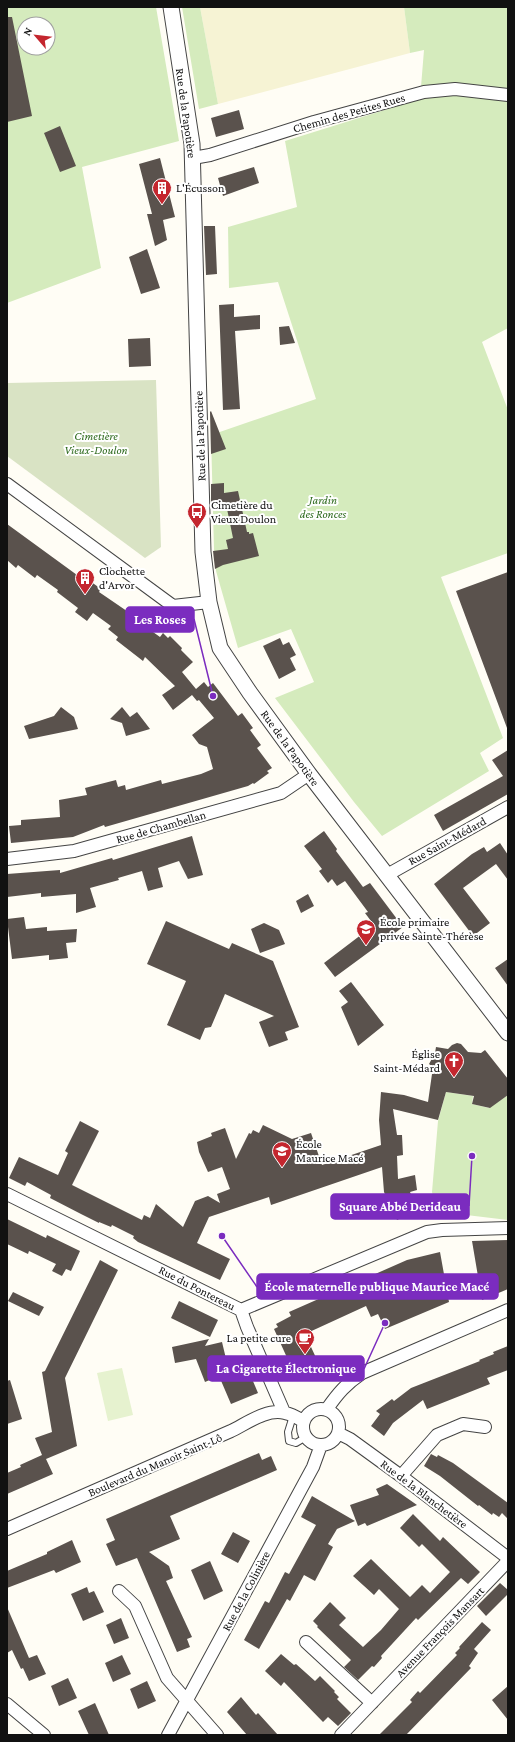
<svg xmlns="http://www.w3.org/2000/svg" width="515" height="1742" font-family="'Crimson Pro',serif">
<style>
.farmland{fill:#f6f3d4}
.green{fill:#d5ebbd;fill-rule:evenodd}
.cemetery{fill:#d9e3c4}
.pitch{fill:#e6f2cf}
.building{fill:#5a524d}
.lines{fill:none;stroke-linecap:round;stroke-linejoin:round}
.service-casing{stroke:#444;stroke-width:8}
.minor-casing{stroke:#444;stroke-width:14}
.tertiary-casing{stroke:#444;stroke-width:17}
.service{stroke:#fff;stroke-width:6}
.minor{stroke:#fff;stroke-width:12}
.tertiary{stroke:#fff;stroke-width:15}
.labels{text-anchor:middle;stroke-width:4;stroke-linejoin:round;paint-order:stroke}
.street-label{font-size:12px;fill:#111;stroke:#fff}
.poi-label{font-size:12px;fill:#111;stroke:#fff;text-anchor:start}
.park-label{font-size:12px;font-style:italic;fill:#2f6b1f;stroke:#fff}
.leader{fill:none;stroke:#7b2cbf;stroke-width:1.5}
.callout-dot{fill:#7b2cbf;stroke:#fff;stroke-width:1.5}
.callout{fill:#7b2cbf;stroke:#7b2cbf;stroke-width:1.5}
.callout-label{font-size:13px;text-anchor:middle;font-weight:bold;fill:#fff}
</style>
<rect width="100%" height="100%" fill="#fffdf5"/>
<path class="farmland" d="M200 7H404L410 53 218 104Z"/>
<path class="green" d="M7 7H156L179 141 82 167 101 268 7 303ZM24 24H48V48H24Z
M182 7H200L218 104 199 109Z
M404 7H508V328L482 342 508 410V553L441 577 503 738 480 753 489 771 382 836 354 802 275 698 314 682 291 629 238 648 216 571 214 549 211 435 316 399 278 282 229 288 228 227 297 207 285 141 420 99 424 50 410 53Z
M446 1092 473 1096 472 1104 489 1108 493 1094 498 1102 508 1095V1220L458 1214 439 1215 432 1192 438 1121Z"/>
<path class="cemetery" d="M156 380 161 547 145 558 7 456V383Z"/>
<path class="pitch" d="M122 1368 133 1415 108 1421 97 1373Z"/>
<path class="building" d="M7 17H12L32 116 7 122Z
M239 110 244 129 216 137 211 118Z
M60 126 76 166 60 172 44 133Z
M160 158 175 217 163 220 167 240 155 246 147 214H152L139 164Z
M254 167 259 183 223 196 218 178Z
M204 226H215L217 274 206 275Z
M147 249 160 288 141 294 129 257Z
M234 304V317L260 315V329L235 331 240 409 223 410 219 305Z
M289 326 295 343 280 345 279 327Z
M150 338 151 366 129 367 128 339Z
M211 411 226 449 211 454 210 412Z
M224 483V493L238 491 247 532H249V534L253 533 259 556 223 565 215 569 213 551 228 549 226 540 233 538 226 504 211 505V484Z
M7 524 77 575 79 573 101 589 99 592 140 620 139 622 160 637 163 633 168 638 170 636 182 648 181 650 193 662 182 672 196 689 204 682 208 687 213 683 238 716 242 713 253 728 250 730 261 745 257 748 272 768 267 771 269 773 254 784 253 783 248 786 105 827 104 825 73 837 11 843 9 826 21 825V820L60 817 59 800 87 795 85 788 116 780 118 787 125 785 126 790 161 780 162 784 201 774 213 769 207 747 199 744 192 735 214 718 199 700 197 701 192 695 173 710 162 695 175 686 145 657 143 661 116 640 118 637 108 629 111 626 93 613 87 621 75 612 78 608 57 592 58 590 37 575 35 578 18 565 16 568 7 560Z
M508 572V728H507L456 591Z
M280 638 283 645 289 642 296 655 290 658 296 670 279 679 263 646Z
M61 707 74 717 78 729 29 739 24 726 54 716Z
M122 707 130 717 137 712 150 729 126 736 122 723 110 719Z
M508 750V794L443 831 434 815 503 776 492 760Z
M324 831 337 849 336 851 363 887 370 883 403 927 335 977 324 963 374 925 365 913 368 912 345 881 337 886 332 879 328 883 319 871 322 869 304 846Z
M192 836 203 875 188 879 179 861 158 868 163 887 148 891 142 871 118 878 119 880 90 888 96 907 76 913V894L41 897V893L7 897V874L60 870V873L112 858 113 860Z
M500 843 508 855V880L496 864 463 888 490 923 473 936 434 884 472 854 484 847 487 852Z
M308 894 314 906 301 913 296 901Z
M24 917 26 929 47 927V931L77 929 76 942 66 943 68 958 49 960V955L12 959 7 919Z
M166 921 229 949 232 943 273 961 299 1027 285 1032 288 1040 269 1047 259 1022 274 1016 225 994 211 1027 205 1028 200 1040 167 1025 186 981 147 964Z
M264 923 279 930 285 944 260 953 251 929Z
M508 959V986L495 968Z
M351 982 384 1025 358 1046 341 1007 348 1002 339 991Z
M457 1043 461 1044 468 1052 481 1053 485 1050 508 1079V1095L490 1108 472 1104 474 1096 446 1092 438 1120 393 1109 397 1135H402L403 1155 397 1156 398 1179 415 1175 417 1190 410 1192 418 1210 397 1220 384 1192 382 1167 271 1205 269 1197 209 1217 197 1243 230 1259 220 1280 138 1242 133 1238 134 1236 112 1225 111 1227 99 1222V1223L81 1214 50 1198 51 1195 27 1182 25 1186 9 1178 19 1157 58 1175 68 1153 65 1151 80 1121 99 1131 72 1185 142 1220 144 1215 150 1218 156 1204 183 1227 195 1201 208 1196 220 1203 217 1194 230 1189 222 1167 208 1172 199 1152 197 1142 212 1136 211 1133 225 1128 236 1159 249 1133 251 1134 253 1130 259 1133 263 1125 292 1139 311 1133 322 1165 381 1145 379 1120 381 1092 404 1095 428 1102 433 1067 429 1064 435 1053 436 1047 448 1049 452 1045Z
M7 1219 46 1238 47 1235 80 1251 71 1271 66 1269 62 1276 52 1271 56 1264 29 1251 28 1254 7 1244Z
M508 1240V1289L482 1300 472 1241Z
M440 1252 449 1302 385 1329 378 1314 371 1317 366 1306 305 1334 318 1362 294 1373 274 1329 278 1327 276 1324 291 1316 289 1312 407 1260Z
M100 1260 118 1270 65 1378 77 1446 46 1459 53 1474 7 1494V1473L21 1467 20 1465 42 1455 35 1438 52 1432 42 1372 45 1371Z
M13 1292 44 1307 39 1316 8 1301Z
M179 1301 218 1320 210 1337 171 1318Z
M209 1339 205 1346 222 1342 228 1367 244 1360 258 1393 231 1404 219 1376 205 1382 196 1359 175 1363 172 1347Z
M508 1346V1370L487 1378 490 1384 427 1409 423 1400 393 1423 384 1436 371 1426 380 1414 376 1411 392 1399 394 1401 411 1388 480 1361 479 1360 494 1354 493 1352Z
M10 1380 22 1419 7 1424V1381Z
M259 1453 262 1460 271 1456 277 1470 170 1516 180 1539 149 1552 169 1566 173 1578 166 1581 192 1637 187 1639 190 1647 177 1652 137 1558 116 1566 106 1544 115 1540 106 1519Z
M431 1454 437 1457 438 1455 453 1463 508 1503V1519L502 1513 499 1517 493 1513 492 1515 479 1505 478 1506 440 1476 424 1466Z
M387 1484 417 1505 367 1526 365 1523 358 1526 350 1505 379 1495 376 1489Z
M312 1496 355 1521 337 1529 328 1544 333 1547 315 1581 304 1575 290 1601 287 1599 259 1649 244 1640 265 1601 269 1603 285 1572 289 1574 316 1525 301 1517Z
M413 1514 440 1541 443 1537 480 1572 468 1584 461 1578 418 1620 416 1618 381 1656 382 1658 374 1667 372 1666 358 1680 344 1667 351 1660 317 1627 318 1626 313 1621 330 1602 346 1618 339 1625 363 1647 381 1630 399 1609 379 1589 374 1595 353 1576 371 1559 410 1597 422 1585 430 1593 450 1572 422 1544 419 1547 400 1528Z
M233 1532 250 1541 238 1563 221 1554Z
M72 1540 81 1562 56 1573 54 1570 7 1588V1571L47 1554V1552Z
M210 1561 223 1591 204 1600 191 1570Z
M500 1583 508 1590V1594L486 1616 477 1606Z
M87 1587 89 1593 94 1591 104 1612 83 1621 71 1594Z
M7 1607 29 1658 37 1655 46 1674 29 1681 23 1668 21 1669 12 1650 7 1653Z
M121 1618 129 1638 114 1644 106 1625Z
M482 1622 491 1630 474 1649 478 1653 469 1666 471 1668 406 1735H379L412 1702 410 1700 418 1691 420 1693 457 1655 455 1653 460 1648 459 1647Z
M281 1654 294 1665 296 1664 315 1681 320 1676 335 1691 334 1692 339 1697 337 1699 351 1713 338 1726 328 1717 323 1722 284 1682 281 1686 265 1671Z
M122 1655 131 1674 113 1682 105 1663Z
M68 1678 77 1698 59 1706 51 1686Z
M147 1681 156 1701 138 1709 130 1689Z
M508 1686V1720L492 1700Z
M241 1697 256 1715 258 1713 278 1735H247L227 1712Z
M95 1703 109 1735H89L78 1711Z"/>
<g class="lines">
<defs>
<path id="service" d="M293 1416 288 1432 289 1441 296 1443 306 1437"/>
<path id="minor" d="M193 158 210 155 314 122 424 92 455 89 508 95
M7 484 173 606 209 602
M7 859 74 851 281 793 309 774
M387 875 508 807
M7 1194 241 1310
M241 1310 427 1232 442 1230 508 1228
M241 1310 247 1327 284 1412
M303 1427a18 18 0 1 1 36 0a18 18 0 1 1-36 0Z
M327 1409C338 1393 346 1384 362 1373L508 1310
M338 1433 350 1439 401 1476 508 1558
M401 1476 437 1435 463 1424 485 1427
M7 1529 231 1431C246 1424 267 1408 285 1413 291 1414 298 1418 303 1421
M119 1591 135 1606 167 1678 217 1735
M306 1642 372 1703
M7 1704 44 1735
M168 1735 313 1467 321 1445
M341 1735 508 1561"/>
<path id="tertiary" d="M171 7 192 144 203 552 209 602 220 648 250 693 309 774 508 1033"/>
</defs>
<use href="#service" class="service-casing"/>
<use href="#minor" class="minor-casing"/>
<use href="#tertiary" class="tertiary-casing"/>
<use href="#service" class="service"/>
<use href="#minor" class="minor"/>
<use href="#tertiary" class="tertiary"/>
</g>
<defs>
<symbol id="building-pin" viewBox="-11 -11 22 30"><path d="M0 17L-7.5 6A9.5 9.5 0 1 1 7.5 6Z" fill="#c4262e" stroke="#fff"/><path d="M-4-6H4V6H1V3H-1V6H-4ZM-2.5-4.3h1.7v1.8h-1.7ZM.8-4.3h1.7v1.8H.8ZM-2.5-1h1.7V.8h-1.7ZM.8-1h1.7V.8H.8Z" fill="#fff"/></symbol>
<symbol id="bus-pin" viewBox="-11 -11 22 30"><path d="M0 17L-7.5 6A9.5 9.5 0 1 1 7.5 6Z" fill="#c4262e" stroke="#fff"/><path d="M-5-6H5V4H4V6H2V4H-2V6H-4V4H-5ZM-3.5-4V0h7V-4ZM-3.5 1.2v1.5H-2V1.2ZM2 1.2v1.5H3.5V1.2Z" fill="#fff"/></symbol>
<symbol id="school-pin" viewBox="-11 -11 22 30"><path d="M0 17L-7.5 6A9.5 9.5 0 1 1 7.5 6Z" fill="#c4262e" stroke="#fff"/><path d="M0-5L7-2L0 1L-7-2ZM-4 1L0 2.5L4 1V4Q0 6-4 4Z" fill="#fff"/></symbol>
<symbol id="church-pin" viewBox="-11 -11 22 30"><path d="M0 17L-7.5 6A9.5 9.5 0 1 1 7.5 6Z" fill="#c4262e" stroke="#fff"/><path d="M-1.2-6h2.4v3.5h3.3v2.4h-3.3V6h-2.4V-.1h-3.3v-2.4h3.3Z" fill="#fff"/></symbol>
<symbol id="cafe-pin" viewBox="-11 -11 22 30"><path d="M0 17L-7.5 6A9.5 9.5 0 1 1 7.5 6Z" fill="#c4262e" stroke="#fff"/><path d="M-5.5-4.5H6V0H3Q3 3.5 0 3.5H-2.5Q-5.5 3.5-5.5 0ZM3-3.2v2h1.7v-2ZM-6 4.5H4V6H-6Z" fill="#fff"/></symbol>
</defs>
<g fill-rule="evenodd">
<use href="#building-pin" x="151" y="177" width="22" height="30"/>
<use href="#bus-pin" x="186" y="501" width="22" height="30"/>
<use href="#building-pin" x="74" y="567" width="22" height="30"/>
<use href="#school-pin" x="355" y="918" width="22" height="30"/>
<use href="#church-pin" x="443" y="1050" width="22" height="30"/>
<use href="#school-pin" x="271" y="1140" width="22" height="30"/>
<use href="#cafe-pin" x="294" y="1327" width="22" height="30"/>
</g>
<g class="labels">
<g class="street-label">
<text transform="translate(186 113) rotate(82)" y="4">Rue de la Papotière</text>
<text transform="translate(349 113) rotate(-16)" y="4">Chemin des Petites Rues</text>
<text transform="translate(200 436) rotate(-92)" y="4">Rue de la Papotière</text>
<text transform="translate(290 748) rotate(54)" y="4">Rue de la Papotière</text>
<text transform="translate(161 827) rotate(-16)" y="4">Rue de Chambellan</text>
<text transform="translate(447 841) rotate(-29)" y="4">Rue Saint-Médard</text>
<text transform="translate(197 1288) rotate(27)" y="4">Rue du Pontereau</text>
<text transform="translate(155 1465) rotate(-23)" y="4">Boulevard du Manoir Saint-Lô</text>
<text transform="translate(424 1494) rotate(37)" y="4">Rue de la Blanchetière</text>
<text transform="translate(246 1591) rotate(-62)" y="4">Rue de la Colinière</text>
<text transform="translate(440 1632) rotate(-46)" y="4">Avenue François Mansart</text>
</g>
<g class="poi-label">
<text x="176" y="192">L'Écusson</text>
<text x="211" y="509">Cimetière du<tspan x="211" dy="14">Vieux Doulon</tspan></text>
<text x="99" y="575">Clochette<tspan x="99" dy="14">d'Arvor</tspan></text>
<text x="380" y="926">École primaire<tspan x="380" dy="14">privée Sainte-Thérèse</tspan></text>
<text x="440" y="1058" text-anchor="end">Église<tspan x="440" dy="14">Saint-Médard</tspan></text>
<text x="296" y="1148">École<tspan x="296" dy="14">Maurice Macé</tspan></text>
<text x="291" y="1342" text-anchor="end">La petite cure</text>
</g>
<g class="park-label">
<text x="96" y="440">Cimetière<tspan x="96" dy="14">Vieux-Doulon</tspan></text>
<text x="323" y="504">Jardin<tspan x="323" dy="14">des Ronces</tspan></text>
</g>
</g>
<path class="leader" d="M213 696L194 619M472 1156L469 1206M222 1236L257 1287M385 1323L364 1369"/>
<g class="callout-dot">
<circle cx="213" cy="696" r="4"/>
<circle cx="472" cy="1156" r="4"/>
<circle cx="222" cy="1236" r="4"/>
<circle cx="385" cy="1323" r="4"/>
</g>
<g class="callout">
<rect x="126" y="607" width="68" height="25" rx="4"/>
<rect x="331" y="1194" width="138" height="25" rx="4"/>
<rect x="257" y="1274" width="241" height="25" rx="4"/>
<rect x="208" y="1356" width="156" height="25" rx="4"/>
</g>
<g class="callout-label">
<text x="160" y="624">Les Roses</text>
<text x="400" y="1211">Square Abbé Derideau</text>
<text x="377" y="1291">École maternelle publique Maurice Macé</text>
<text x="286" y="1373">La Cigarette Électronique</text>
</g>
<rect width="515" height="1742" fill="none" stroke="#111111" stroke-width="16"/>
<g transform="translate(36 36) rotate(298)"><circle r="19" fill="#ffffff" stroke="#a0a0a0"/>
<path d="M0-3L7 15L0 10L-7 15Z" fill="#c4262e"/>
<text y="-6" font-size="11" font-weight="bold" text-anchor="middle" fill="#111111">N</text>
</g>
</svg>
